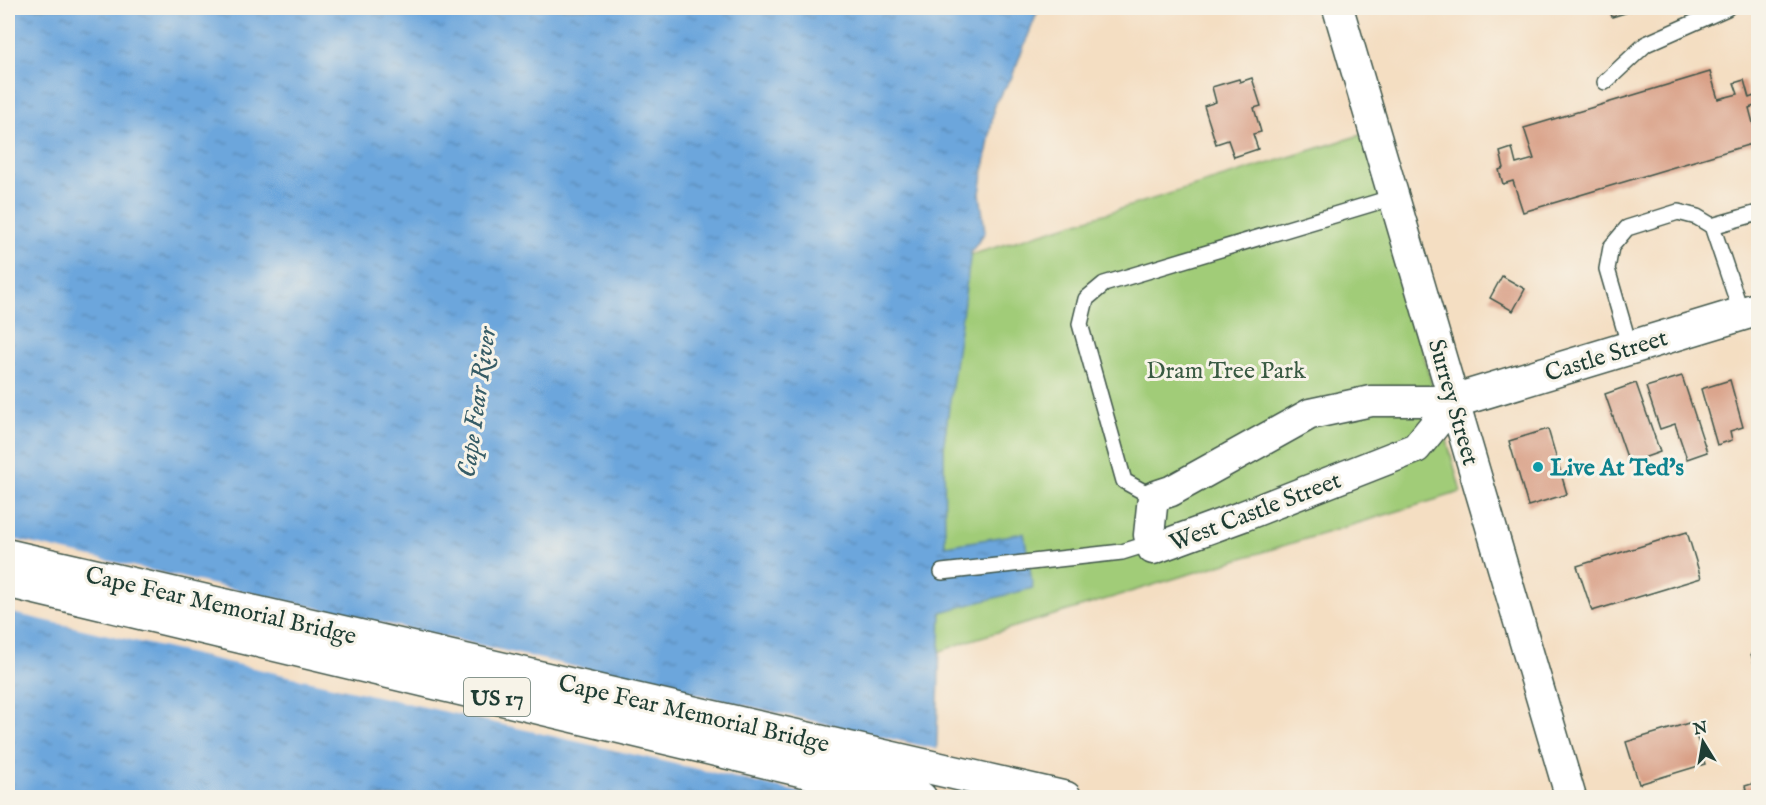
<svg xmlns="http://www.w3.org/2000/svg" width="1766" height="805" font-family="'IM FELL English',serif">
<style>
.green{fill:#a1cc78;stroke:#608456;stroke-width:1.5}
.water{fill:url(#water-ripples);stroke:#467288;stroke-width:1.5}
.pier{fill:#f4dec2}
.building{fill:#d9a087}
.lines{fill:none;stroke-linecap:round;stroke-linejoin:round}
.service-casing{stroke:#3f5549;stroke-width:18}
.minor-casing{stroke:#3f5549;stroke-width:33}
.tertiary-casing{stroke:#3f5549;stroke-width:36}
.motorway-casing{stroke:#3f5549;stroke-width:36}
.service{stroke:#fff;stroke-width:15}
.minor{stroke:#fff;stroke-width:30}
.tertiary{stroke:#fff;stroke-width:33}
.motorway{stroke:#fff;stroke-width:33}
.culture-dot{fill:#0f9aa8;stroke:#f7f3e8;stroke-width:2}
.labels{text-anchor:middle;stroke-width:6;stroke-linejoin:round;paint-order:stroke}
.shield{fill:#f7f3e8;stroke:#60746a;stroke-width:1.5}
.shield-label{font-size:22px;font-weight:bold;fill:#1f3d34}
.street-label{font-size:24px;fill:#1f3d34;stroke:#f7f3e8}
.park-label{font-size:24px;fill:#395a42;stroke:#f7f3e8}
.culture-label{font-size:24px;font-weight:bold;fill:#0d838f;stroke:#f7f3e8;text-anchor:start}
.water-label{font-size:26px;font-style:italic;fill:#365c66;stroke:#f7f3e8}
</style>
<defs>
<pattern id="water-ripples" width="26" height="14" patternUnits="userSpaceOnUse" patternTransform="scale(1.5)"><rect width="26" height="14" fill="#6ca6dc"/><path d="M2 4q2-2 4 0t4 0M15 11q2-2 4 0t4 0" fill="none" stroke="#5888b3"/></pattern>
</defs>
<rect width="100%" height="100%" fill="#f7f3e8"/>
<filter id="ink" filterUnits="userSpaceOnUse"><feTurbulence type="fractalNoise" baseFrequency=".0167" numOctaves="2"/><feDisplacementMap in="SourceGraphic" scale="12" xChannelSelector="R" yChannelSelector="G"/><feConvolveMatrix kernelMatrix="1 2 1 2 8 2 1 2 1" color-interpolation-filters="sRGB"/></filter>
<filter id="wash" filterUnits="userSpaceOnUse"><feTurbulence type="fractalNoise" baseFrequency=".008" numOctaves="4" result="noise"/><feDisplacementMap in="SourceGraphic" scale="24" xChannelSelector="R" yChannelSelector="G"/><feGaussianBlur stdDeviation="1.35" result="paint"/><feColorMatrix in="noise" values="0 0 0 0 0 0 0 0 0 0 0 0 0 0 0 0 0 1.4 0 .05"/><feComposite in="paint" operator="in"/></filter>
<g filter="url(#wash)">
<rect width="100%" height="100%" fill="#f4dec2"/>
<path class="green" d="M1364 134 1461 492 968 641 936 653 944 546V443L967 256Z"/>
<path class="water" d="M8 8H1039L1011 79 995 103 980 193 985 232 971 252 944 443 945 546 1024 533 1033 588 941 612 935 797H8Z"/>
<path class="pier" d="M8 538 940 750 938 798 820 797 8 612Z"/>
<g id="blocks">
<path class="building" d="M1609 8H1641L1612 17Z
M1710 72 1718 99 1738 94 1734 83 1744 80 1749 98 1754 96 1757 105 1749 108 1758 142 1523 212 1513 181 1503 184 1499 170 1504 168 1500 152 1512 148 1516 164 1534 159 1524 128Z
M1252 78 1261 106 1254 108 1261 132 1253 134 1258 149 1234 157 1228 140 1216 144 1204 106 1216 102 1212 87 1239 79 1240 82Z
M1502 276 1525 289 1513 311 1490 298Z
M1682 376 1707 452 1687 459 1675 424 1660 429 1646 387Z
M1730 380 1743 427 1730 431 1732 440 1717 445 1701 389Z
M1636 383 1660 452 1629 463 1605 394Z
M1548 429 1567 494 1528 506 1509 441Z
M1687 532 1701 578 1592 611 1577 566Z
M1758 652V676L1751 654Z
M1692 722 1705 764 1639 784 1626 742Z
M1758 782V798H1748L1745 786Z"/>
</g>
</g>
<g filter="url(#ink)">
<use href="#blocks" fill-opacity="0" stroke="#3f5549" stroke-width="1.5"/>
<g class="lines">
<defs>
<path id="service" d="M1605 82 1646 44 1727 8
M1712 226 1758 213
M1630 348 1607 269 1611 247 1627 228 1678 212 1697 217 1712 226 1742 315
M1153 497 1124 481 1080 324 1086 299 1104 284 1394 197
M942 572 1122 552 1151 543"/>
<path id="minor" d="M1338 8 1571 798
M1371 401H1454L1416 448 1243 516 1153 549 1149 535 1153 497 1171 491 1310 414Z"/>
<path id="tertiary" d="M1454 401 1758 309"/>
<path id="motorway" d="M8 556 1065 798
M8 581 920 798"/>
</defs>
<use href="#service" class="service-casing"/>
<use href="#minor" class="minor-casing"/>
<use href="#tertiary" class="tertiary-casing"/>
<use href="#motorway" class="motorway-casing"/>
<use href="#service" class="service"/>
<use href="#minor" class="minor"/>
<use href="#tertiary" class="tertiary"/>
<use href="#motorway" class="motorway"/>
</g>
</g>
<circle class="culture-dot" cx="1538" cy="467" r="6"/>
<g class="labels">
<rect class="shield" x="464" y="678" width="66" height="38" rx="4.5"/>
<g class="shield-label">
<text x="497" y="705">US 17</text>
</g>
<g class="street-label">
<text transform="translate(1606 355) rotate(-17)" y="8">Castle Street</text>
<text transform="translate(1454 402) rotate(74)" y="8">Surrey Street</text>
<text transform="translate(1255 511) rotate(-21)" y="8">West Castle Street</text>
<text transform="translate(221 605) rotate(13)" y="8">Cape Fear Memorial Bridge</text>
<text transform="translate(694 713) rotate(13)" y="8">Cape Fear Memorial Bridge</text>
</g>
<g class="park-label">
<text x="1226" y="378">Dram Tree Park</text>
</g>
<g class="culture-label">
<text x="1550" y="475">Live At Ted's</text>
</g>
<g class="water-label">
<text transform="translate(476 402) rotate(-82)" y="9">Cape Fear River</text>
</g>
</g>
<rect width="1766" height="805" fill="none" stroke="#f7f3e8" stroke-width="30"/>
<g transform="translate(1703 742) rotate(349)" stroke="#f7f3e8" stroke-width="4.5" paint-order="stroke">
<path d="M0-4.5L10 22L0 15L-10 22Z" fill="#1f3d34"/>
<text y="-9" font-size="16" font-weight="bold" text-anchor="middle" fill="#1f3d34">N</text>
</g>
</svg>
